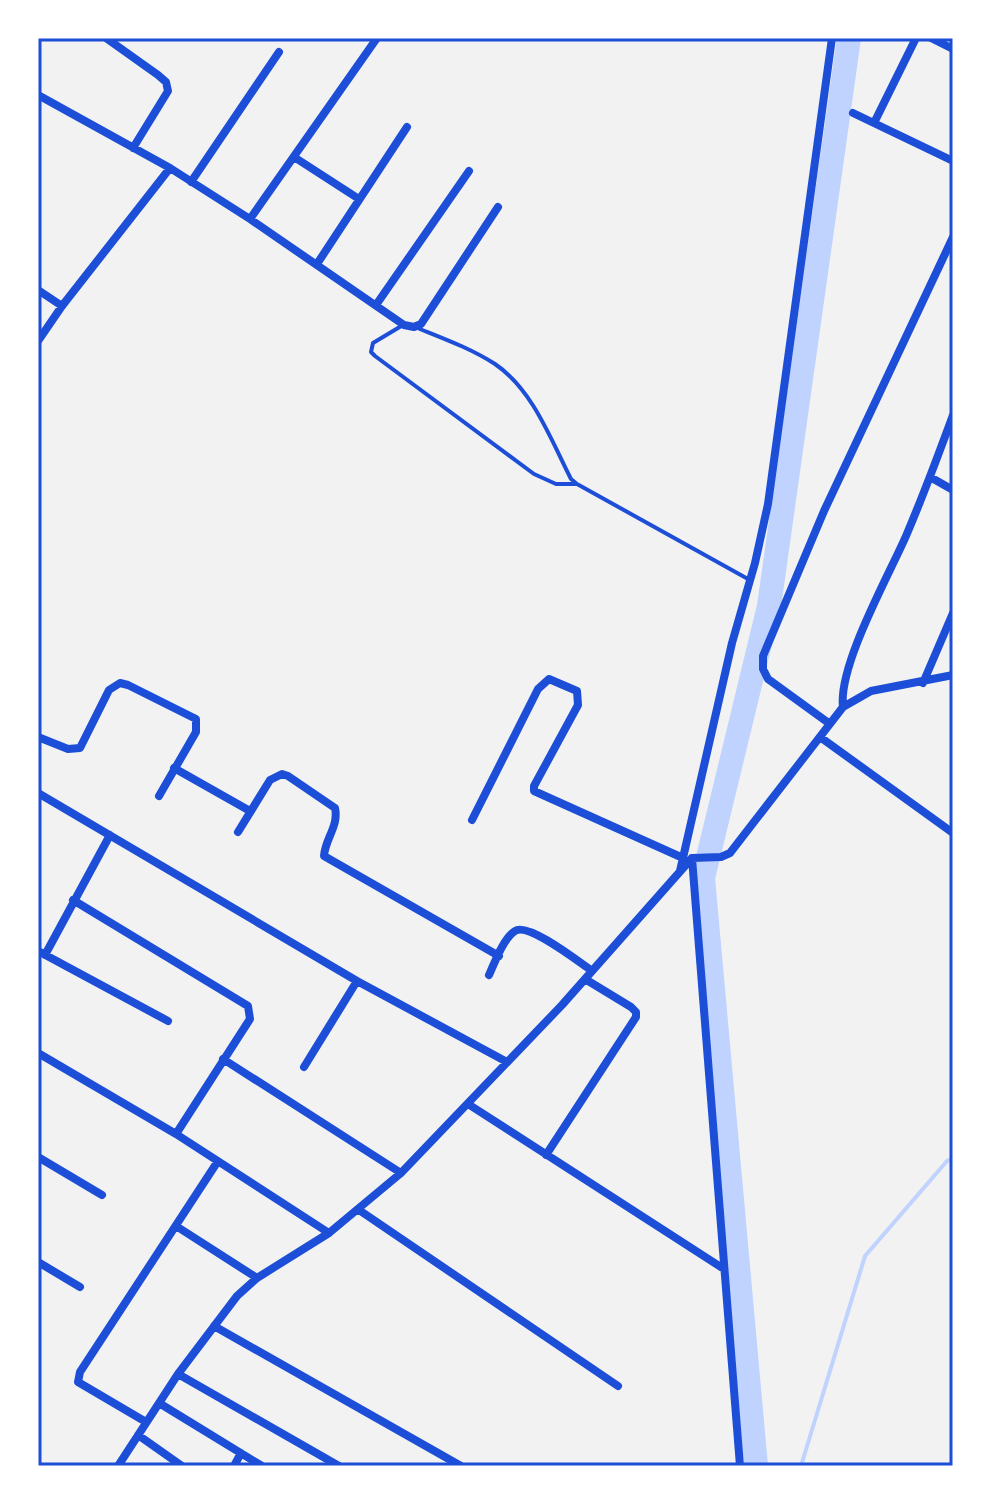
<svg xmlns="http://www.w3.org/2000/svg" width="991" height="1504" font-family="'Archivo Narrow',sans-serif">
<style>
.lines{fill:none;stroke-linecap:round;stroke-linejoin:round}
.stream{stroke:#bfd3fe;stroke-width:4}
.river{stroke:#bfd3fe;stroke-width:24}
.service{stroke:#1d4ed8;stroke-width:4}
.minor{stroke:#1d4ed8;stroke-width:8}
.neatline{fill:none;stroke:#1d4ed8;stroke-width:3}
</style>
<rect width="100%" height="100%" fill="#f2f2f2"/>
<g class="lines">
<path class="stream" d="M801 1466 865 1256 947 1161 953 1159"/>
<path class="river" d="M756 1466 703 878 769 606 849 38"/>
<path class="service" d="M403 325 373 343 371 352 375 356 534 474 556 484H577
M415 327C442 338 470 348 495 364 533 390 551 440 571 479L577 484 748 579"/>
<path class="minor" d="M106 38 158 75 166 82 168 91 133 148
M931 38 953 49
M38 95 170 168 250 219 404 325 414 327 421 324 498 207
M853 113 953 161
M874 123 916 38
M294 157 359 199
M191 182 279 52
M250 219 377 38
M317 264 407 127
M38 290 62 306
M376 305 469 171
M38 341 62 306 170 168
M930 477 953 490
M923 683 953 613
M843 707C838 666 888 577 906 536 923 496 938 456 953 415
M830 724 768 679 763 669V656L824 511 953 237
M38 737 68 749 80 748 109 690 120 683 128 685 196 719V732L159 796
M820 737 953 833
M174 768 250 811
M38 793 357 981 507 1062
M472 820 538 689 549 679 577 691 578 705 534 786V791L683 858
M238 832 270 780 282 774 288 776 335 808C339 826 325 839 324 856L499 956
M692 858 740 1466
M680 871 732 643 755 563 768 504 832 38
M73 900 248 1006 250 1019 176 1134
M38 951 168 1021
M45 955 110 835
M489 975C495 962 503 939 515 931 528 922 579 962 592 971
M38 1053 176 1134 329 1233
M223 1059 401 1173
M304 1067 357 981
M468 1104 724 1269
M546 1155 636 1017V1012L631 1007 585 979
M38 1157 102 1195
M359 1210 618 1386
M176 1226 257 1278
M38 1262 80 1287
M214 1326 461 1466
M178 1374 339 1466
M159 1403 262 1466
M146 1422 78 1382 80 1372 218 1161
M138 1435 182 1466
M118 1466 178 1374 237 1296 257 1278 329 1233 401 1173 562 1005 692 858 721 857 730 853 843 707 871 691 953 675
M234 1466 241 1453"/>
</g>
<rect width="991" height="1504" fill="none" stroke="#ffffff" stroke-width="80"/>
<rect x="40" y="40" width="911" height="1424" class="neatline"/>
</svg>
